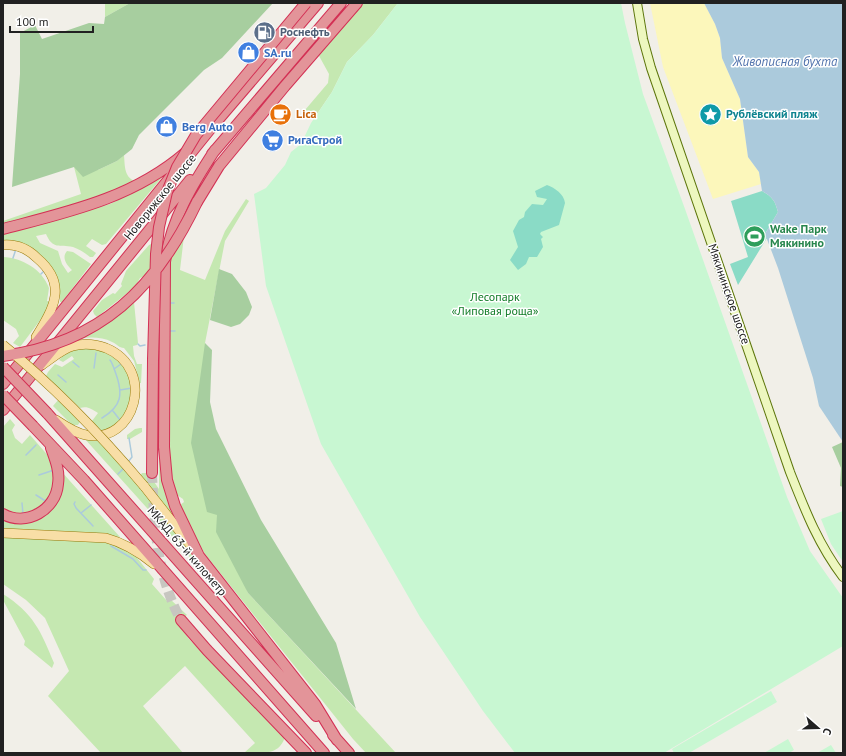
<svg xmlns="http://www.w3.org/2000/svg" width="846" height="756" font-family="'PT Sans',sans-serif">
<style>
.grass{fill:#c5e8b1}
.forest{fill:#a7ce9f}
.sand{fill:#fcf7bb}
.park{fill:#c8f7d2}
.pitch{fill:#8adbc6}
.water{fill:#abcadc}
.lines{fill:none;stroke-linecap:round;stroke-linejoin:round}
.stream{stroke:#abcadc;stroke-width:1.5}
.highway-tunnel{stroke:#c7c6c0;stroke-width:10;stroke-dasharray:10 5;stroke-linecap:butt}
.secondary-casing{stroke:#5c750a;stroke-width:10}
.primary-casing{stroke:#967907;stroke-width:10}
.highway-casing{stroke:#d33054;stroke-width:12}
.secondary{stroke:#edf7bf;stroke-width:8}
.primary{stroke:#f8dea6;stroke-width:9}
.highway{stroke:#e39499;stroke-width:10}
.primary-bridge-casing{stroke:#967907;stroke-width:10;stroke-linecap:butt}
.highway-bridge-casing{stroke:#d33054;stroke-width:12;stroke-linecap:butt}
.primary-bridge{stroke:#f8dea6;stroke-width:9}
.highway-bridge{stroke:#e39499;stroke-width:10}
.labels{text-anchor:middle;stroke-width:3;stroke-linejoin:round;paint-order:stroke}
.service-label{font-size:12px;font-weight:bold;fill:#4e5e75;stroke:#fff;text-anchor:start}
.shop-label{font-size:12px;font-weight:bold;fill:#366cbe;stroke:#fff;text-anchor:start}
.food-label{font-size:12px;font-weight:bold;fill:#c56008;stroke:#fff;text-anchor:start}
.culture-label{font-size:12px;font-weight:bold;fill:#0d838f;stroke:#fff;text-anchor:start}
.street-label{font-size:12px;fill:#212121;stroke:#fff}
.leisure-label{font-size:12px;font-weight:bold;fill:#27864d;stroke:#fff;text-anchor:start}
.park-label{font-size:12px;fill:#117c27;stroke:#fff}
.water-label{font-size:13px;font-style:italic;fill:#5173ad;stroke:#fff}
</style>
<rect width="100%" height="100%" fill="#f1efe8"/>
<path class="grass" d="M105 3H130L105 17Z
M362 3H398L373 35 347 62 332 92 315 117 305 110 328 83 329 74 318 54Z
M124 155C125 167 124 178 137 182L81 203 3 225V221L81 194 74 167 98 170 117 161Z
M161 175H164L106 244 102 245 92 239 86 246 96 253 93 257H90C85 253 79 249 73 247 59 244 53 250 46 234L36 236 40 243 58 251 62 264 68 273 72 270C67 265 61 258 67 251L73 252 91 264 62 302H60V295L58 281 52 268 3 242V234L110 204 134 192Z
M246 199 249 201 225 241 205 343 217 515 248 593 396 753H366L353 739 205 554 195 538 180 505 184 502 183 499 177 495C171 476 169 459 168 440L169 260 184 236 180 270 205 280 225 231Z
M153 243 152 267 147 275 140 278 135 287 97 317 94 314 93 311 102 300 113 293 115 294 122 286 121 284 126 271 149 245Z
M3 257C22 258 42 269 49 288L47 301 51 302 44 315 20 347 13 343 19 336 16 329 3 320Z
M134 302 138 343 137 345 133 346 134 356 137 364H142L141 383H140L134 361 124 348C119 348 117 344 112 342 103 337 92 337 82 338L101 327Z
M77 348 100 349 123 364 133 386 130 408 116 426 102 431 92 421 98 413C91 409 88 406 80 408L46 376 48 372 55 364 62 367 74 359 72 356 63 362 59 360 63 356Z
M59 399 81 420 78 425H72L53 406Z
M10 419 15 425 12 430 15 438 22 444 30 435 51 459 56 472 50 498 35 511 20 515 3 509V427Z
M140 428H142V432L130 439H127V435L135 429Z
M84 438H97L102 444 141 489 231 604H230L164 527Z
M159 444C160 471 164 497 177 521L140 476 142 473H147V476H150L159 489Z
M61 471 120 537 94 533 3 530V518L40 516Z
M3 537 91 539 115 543 134 554 154 579 152 584 167 601 170 599 187 615 177 622 189 639 285 737C279 756 262 753 244 753L255 743 185 666 143 706 183 753H101L48 696 69 671 45 618 26 600 3 584Z
M3 594C33 613 41 631 54 663L52 668 24 645 25 641 3 600Z"/>
<path class="forest" d="M130 3H273L222 58 204 70 139 135 132 149 117 161 83 177 74 167 12 187 20 74V33L35 25 42 39 89 23 104 24 105 17Z
M219 269 232 274 246 292 252 307 249 315 240 324 231 327 210 320Z
M205 343 212 350 210 402 216 429 261 520 336 643 356 709 248 593 216 532 217 515 207 512 191 443Z
M843 442V487L840 486 841 468 832 447Z"/>
<path class="sand" d="M650 3H704L715 24 720 38 722 58 740 99 748 157 759 172 761 184 713 199 663 67Z"/>
<path class="park" d="M398 3H621L625 23 643 94 685 209 787 497 810 551 843 598V646L664 753H515L483 711 420 617 321 444 266 286 254 194 266 188 285 165 291 152 301 144 311 123 332 92 347 62 373 35Z
M843 511V562L831 544 821 519Z
M771 691 777 702 689 753H674L672 749Z
M788 739 794 750 789 753H764Z
M831 745 836 753H817Z"/>
<path class="pitch" d="M547 185C555 188 564 194 565 203L559 225 541 232 540 234 543 237 541 239 543 247 537 257H529L526 264 518 270 510 260 518 247 513 231 519 220 524 217 525 212 532 204 543 205 547 199 537 197 535 191Z
M762 191C773 197 775 201 778 212L765 234 767 238 738 285 730 264 748 257 731 201Z"/>
<path class="water" d="M704 3H843V442L819 406 813 378 778 268 765 234 778 212C775 201 773 197 762 191L759 172 748 157 740 99 722 58 720 38 715 24Z"/>
<g class="lines">
<path class="stream" d="M13 258 16 249
M41 274 44 271
M169 303H174
M169 331H175
M138 344 140 346 145 345
M73 362 79 367
M94 368 96 353
M114 369 121 364
M58 375 66 382
M120 390 132 388
M113 411 120 420
M102 418C122 406 123 394 116 374 114 369 113 364 110 360
M26 455 36 445
M128 462 132 457 129 438
M118 474 123 469
M39 475 54 470
M36 495 47 502
M75 502 74 504 76 508 93 526
M22 503 23 514
M81 513 91 505
M111 546 133 559 143 570H146"/>
<path class="highway-tunnel" d="M152 473C154 523 156 575 181 620"/>
<defs>
<path id="secondary" d="M637 3 643 39 651 68 790 472C805 510 818 544 843 577"/>
<path id="primary" d="M3 245C16 244 28 249 37 258 68 284 54 308 36 337
M42 365C51 359 62 349 73 346 84 343 95 344 106 348 157 369 135 445 86 435 75 433 65 426 56 420
M144 486 192 547
M3 533 106 538C125 543 139 552 154 564"/>
<path id="highway" d="M215 150C192 185 171 220 165 262L164 447 167 480 175 506 199 556 315 704 337 740
M212 154 341 3
M186 159 211 128 318 3
M197 202 219 166 285 86 357 3
M3 229C68 212 133 198 185 153
M3 384 173 174
M3 410 190 180
M47 413 316 716
M33 426 84 480 324 753
M152 473 153 360
M3 514C26 527 56 510 58 484 60 471 55 459 51 448
M181 620 207 650 306 753
M333 735 349 753"/>
</defs>
<use href="#secondary" class="secondary-casing"/>
<use href="#primary" class="primary-casing"/>
<use href="#highway" class="highway-casing"/>
<use href="#secondary" class="secondary"/>
<use href="#primary" class="primary"/>
<use href="#highway" class="highway"/>
<defs>
<path id="primary-bridge" d="M3 345C55 387 101 435 144 486"/>
<path id="highway-bridge" d="M3 356C101 343 156 288 197 202
M153 360 156 254 159 227 167 192 177 167 196 135 306 3
M3 367 47 413
M3 395 33 426"/>
</defs>
<use href="#primary-bridge" class="primary-bridge-casing"/>
<use href="#highway-bridge" class="highway-bridge-casing"/>
<use href="#primary-bridge" class="primary-bridge"/>
<use href="#highway-bridge" class="highway-bridge"/>
</g>
<defs>
<symbol id="fuel-disc" viewBox="-11 -11 22 22"><circle r="9.5" fill="#5c6f8a" stroke="#fff"/><path d="M-5.5-6h7V0h2V4h1.3V-2.5L3-4.5l.8-.8L6-3V5H2.5V1h-1V6h-7ZM-4.2-4.7v3.2H.2V-4.7Z" fill="#fff"/></symbol>
<symbol id="shop-disc" viewBox="-11 -11 22 22"><circle r="9.5" fill="#3f7fe0" stroke="#fff"/><path d="M-5-2.5h2.3a2.7 3.5 0 0 1 5.4 0H5L5.5 6h-11ZM-1.5-2.5h3a1.5 2.3 0 0 0-3 0Z" fill="#fff"/></symbol>
<symbol id="cafe-disc" viewBox="-11 -11 22 22"><circle r="9.5" fill="#e8710a" stroke="#fff"/><path d="M-5.5-4.5H6V0H3Q3 3.5 0 3.5H-2.5Q-5.5 3.5-5.5 0ZM3-3.2v2h1.7v-2ZM-6 4.5H4V6H-6Z" fill="#fff"/></symbol>
<symbol id="sight-disc" viewBox="-11 -11 22 22"><circle r="9.5" fill="#0f9aa8" stroke="#fff"/><path d="M0-6L1.8-2.2L6-1.7L2.9 1.2L3.7 5.4L0 3.3L-3.7 5.4L-2.9 1.2L-6-1.7L-1.8-2.2Z" fill="#fff"/></symbol>
<symbol id="supermarket-disc" viewBox="-11 -11 22 22"><circle r="9.5" fill="#3f7fe0" stroke="#fff"/><path d="M-6-5.5h2.5l.6 2H6L4.5 2H-2.5L-4.4-4H-6ZM-1.5 3.2a1.3 1.3 0 1 0 .1 0ZM3 3.2a1.3 1.3 0 1 0 .1 0Z" fill="#fff"/></symbol>
<symbol id="stadium-disc" viewBox="-11 -11 22 22"><circle r="9.5" fill="#2e9e5b" stroke="#fff"/><path d="M0-5a6.5 5 0 1 0 0 10a6.5 5 0 1 0 0-10ZM-3.5-1.8h7v3.6h-7Z" fill="#fff"/></symbol>
</defs>
<g fill-rule="evenodd">
<use href="#fuel-disc" x="252" y="20" width="25" height="25"/>
<use href="#shop-disc" x="236" y="40" width="25" height="25"/>
<use href="#cafe-disc" x="268" y="102" width="25" height="25"/>
<use href="#sight-disc" x="698" y="102" width="25" height="25"/>
<use href="#shop-disc" x="154" y="114" width="25" height="25"/>
<use href="#supermarket-disc" x="260" y="128" width="25" height="25"/>
<use href="#stadium-disc" x="742" y="224" width="25" height="25"/>
</g>
<g class="labels">
<g class="service-label">
<text x="280" y="36">Роснефть</text>
</g>
<g class="shop-label">
<text x="264" y="57">SA.ru</text>
<text x="182" y="131">Berg Auto</text>
<text x="288" y="144">РигаСтрой</text>
</g>
<g class="food-label">
<text x="296" y="118">Lica</text>
</g>
<g class="culture-label">
<text x="726" y="118">Рублёвский пляж</text>
</g>
<g class="street-label">
<text transform="translate(160 197) rotate(-51)" y="4">Новорижское шоссе</text>
<text transform="translate(729 294) rotate(71)" y="4">Мякининское шоссе</text>
<text transform="translate(187 551) rotate(49)" y="4">МКАД, 63-й километр</text>
</g>
<g class="leisure-label">
<text x="770" y="233">Wake Парк<tspan x="770" dy="14">Мякинино</tspan></text>
</g>
<g class="park-label">
<text x="495" y="301">Лесопарк<tspan x="495" dy="14">«Липовая роща»</tspan></text>
</g>
<g class="water-label">
<text x="785" y="66">Живописная бухта</text>
</g>
</g>
<rect width="846" height="756" fill="none" stroke="#212121" stroke-width="8"/>
<g transform="translate(818 728) rotate(110)" stroke="#ffffff" stroke-width="3" paint-order="stroke">
<path d="M0-3L7 15L0 10L-7 15Z" fill="#212121"/>
<text y="-6" font-size="11" font-weight="bold" text-anchor="middle" fill="#212121">С</text>
</g>
<path d="M10 26v6h83v-6" fill="none" stroke="#212121" stroke-width="2"/>
<text x="16" y="26" font-size="12" fill="#212121" stroke="#ffffff" stroke-width="3" paint-order="stroke">100 m</text>
</svg>
